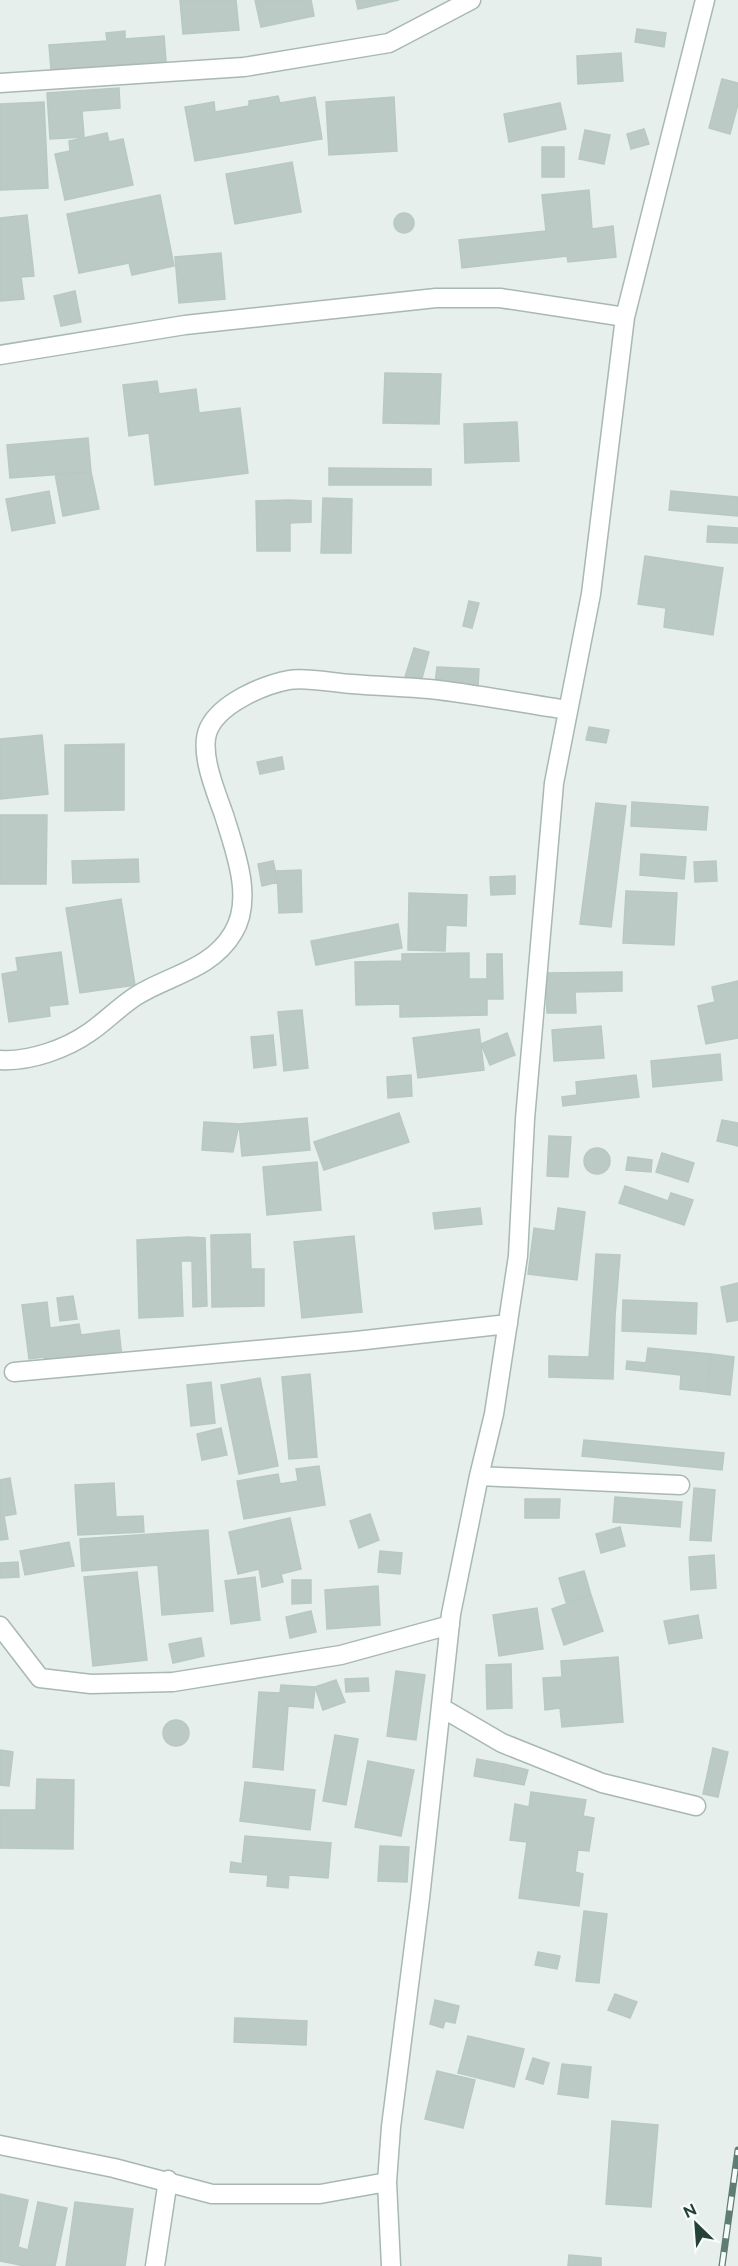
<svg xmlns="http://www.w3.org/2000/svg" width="738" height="2266" font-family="Raleway,sans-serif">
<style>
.building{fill:#bbcac4;stroke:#b8c9c2;stroke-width:1.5}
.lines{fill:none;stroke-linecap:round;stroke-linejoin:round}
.minor-casing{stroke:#a8b8b2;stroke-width:21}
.minor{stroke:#fff;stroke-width:18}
.rail-casing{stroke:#5f7d75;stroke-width:7}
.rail{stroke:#f7fbf9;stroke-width:4.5;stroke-dasharray:14;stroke-linecap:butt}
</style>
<rect width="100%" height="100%" fill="#e6efeb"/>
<path class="building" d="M180 0H236L239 30 183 34Z
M255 0H311L314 16 261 27Z
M356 0H399L358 9Z
M637 29 666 33 664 47 635 42Z
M125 31V39L164 36 166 61 51 70 49 45 107 41 106 33Z
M621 53 623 81 578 84 577 56Z
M722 79 738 83V104L730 134 709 128Z
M119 88 120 108 82 111 84 137 50 139 47 93Z
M278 96 280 103 315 97 322 139 195 161 185 107 214 102 215 112 249 106V101Z
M394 97 397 151 329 155 326 102Z
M44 102 48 188 0 190V104Z
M560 103 566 129 509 142 504 114Z
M644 129 649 144 631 149 627 134Z
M585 130 610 135 604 164 579 159Z
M107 133 109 142 123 139 133 185 65 200 55 154 70 151 69 141Z
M542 147H564V177H542Z
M292 162 301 212 235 224 226 174Z
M589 190 592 229 613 226 616 257 568 262 567 256 462 268 459 240 546 231 542 195Z
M160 195 174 266 132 275 129 263 79 273 67 214Z
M394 223a10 10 0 1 1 20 0a10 10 0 1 1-20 0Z
M27 215 34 276 21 277 24 299 0 301V218Z
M221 253 225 299 179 303 175 257Z
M75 291 81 322 61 326 54 296Z
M385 373 441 374 439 424 383 423Z
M157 381 159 394 196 389 199 413 240 408 248 473 155 485 149 433 129 436 123 385Z
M517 422 519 461 465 463 464 424Z
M88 438 91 472 10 478 7 445Z
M329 468 431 469V485H329Z
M91 472 99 509 63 516 55 474Z
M49 491 55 523 12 531 6 499Z
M671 491 738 497V516L669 510Z
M323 498 352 499 351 553H321Z
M289 500 311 501V522L290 523V551H257L256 501Z
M708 526 738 528V543L707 542Z
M645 556 723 568 713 635 664 627 666 608 638 604Z
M469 601 479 603 472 628 463 626Z
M414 648 429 652 421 682 405 677Z
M437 667 479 669 478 687 435 684Z
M589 727 609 730 606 743 586 740Z
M42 735 48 794 0 799V739Z
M124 744V810L65 811V745Z
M282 757 284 769 260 774 257 762Z
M632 802 708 807 706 830 631 826Z
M596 803 626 806 611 927 580 924Z
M0 815H47L46 884H0Z
M641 854 686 857 684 879 640 875Z
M138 859 139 882 73 883 72 861Z
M273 861 278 882 262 886 258 864Z
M716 861 717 881 695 882 694 862Z
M301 870 302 912 279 913 277 871Z
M515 876V894L491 895 490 877Z
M626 891 677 893 674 945 623 943Z
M409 893 467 895 466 926 446 925 445 951 408 950Z
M121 899 135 985 80 993 66 908Z
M398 924 402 948 316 965 311 941Z
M61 952 68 1004 49 1006 50 1016 9 1022 2 974 18 971 16 958Z
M469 953V979H487V954H502L503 999H487V1015L400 1017V1004L356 1005 355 962 402 961V954Z
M622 972V991L575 992 576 1013H547L546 973Z
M738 981V1038L706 1044 698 1006 715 1002 712 987Z
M302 1010 308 1068 284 1071 278 1012Z
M601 1026 604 1058 554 1061 552 1030Z
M479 1029 484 1070 418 1078 413 1038Z
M507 1033 515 1055 490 1065 481 1044Z
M273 1035 276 1065 254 1068 251 1037Z
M720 1054 722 1080 653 1087 651 1061Z
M411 1075 412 1096 388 1098 387 1077Z
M636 1075 639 1097 563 1106 562 1097 577 1095 576 1082Z
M399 1113 409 1142 324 1170 314 1142Z
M307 1118 310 1150 242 1156 239 1124Z
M722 1120 738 1123V1146L717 1141Z
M204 1122 239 1124 233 1152 202 1150Z
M549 1136 571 1137 568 1177 547 1176Z
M584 1161a13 13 0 1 1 26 0a13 13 0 1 1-26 0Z
M662 1153 694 1163 688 1182 656 1172Z
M628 1157 652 1160 651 1172 626 1170Z
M317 1162 321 1210 267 1215 263 1167Z
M625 1186 668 1201 671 1193 693 1200 684 1225 619 1203Z
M480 1208 482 1224 435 1229 433 1213Z
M558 1208 585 1212 577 1280 528 1274 534 1228 555 1231Z
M250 1234 251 1269H264V1306L212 1307 211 1235Z
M354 1236 362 1312 302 1318 294 1242Z
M188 1237 205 1238 207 1306 193 1307 192 1261H181L183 1316 139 1318 137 1240Z
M596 1254 620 1255 615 1316 613 1379 549 1377V1356L589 1357Z
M738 1283V1320L727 1322 721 1287Z
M73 1296 77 1319 60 1321 57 1298Z
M623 1300 697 1303 696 1334 622 1331Z
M47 1302 50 1328 79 1324 81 1335 119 1330 122 1358 45 1365 44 1357 29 1359 22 1305Z
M648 1348 711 1354 707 1392 680 1389 681 1375 626 1369 627 1361 646 1363Z
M711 1354 734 1357 730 1395 707 1392Z
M310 1374 317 1457 289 1459 282 1377Z
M260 1378 278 1466 239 1474 221 1385Z
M211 1382 215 1423 191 1426 187 1385Z
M221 1428 227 1455 202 1460 197 1434Z
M584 1440 724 1453 722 1470 582 1456Z
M319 1466 325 1505 244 1519 237 1481 278 1474 280 1484 298 1481 296 1469Z
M10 1478 16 1514 4 1516 8 1539 0 1540V1480Z
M114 1483 116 1517 143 1516 144 1532 78 1535 75 1485Z
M694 1488 715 1490 711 1541 690 1540Z
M615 1497 682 1502 680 1527 613 1522Z
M525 1499H560L559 1518H525Z
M370 1514 379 1540 359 1548 350 1521Z
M290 1518 301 1569 281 1574 283 1582 262 1587 259 1569 238 1574 229 1532Z
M620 1527 625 1546 601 1553 596 1534Z
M208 1530 213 1611 162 1615 158 1565 82 1571 80 1539Z
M69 1542 74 1566 25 1575 20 1551Z
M380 1551 402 1553 400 1574 378 1572Z
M714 1555 716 1588 691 1590 689 1557Z
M18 1562 19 1577 0 1578V1563Z
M584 1571 591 1595 566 1602 559 1578Z
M137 1572 147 1660 93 1666 84 1577Z
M255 1577 260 1620 231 1624 225 1581Z
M292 1580H311V1603L292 1604Z
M378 1586 380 1625 327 1629 325 1590Z
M591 1595 603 1631 564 1645 552 1609Z
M537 1608 543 1649 499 1656 493 1615Z
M311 1611 316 1632 290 1638 286 1617Z
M698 1615 702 1638 669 1644 664 1621Z
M201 1638 204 1656 173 1663 169 1644Z
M618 1657 623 1722 562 1727 560 1708 545 1710 543 1678 562 1677 561 1661Z
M511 1664 512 1708 487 1709 486 1665Z
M396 1671 425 1675 416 1740 387 1736Z
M368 1678 369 1691 346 1692 345 1679Z
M336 1680 345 1702 323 1710 315 1687Z
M281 1685 315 1687 313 1708 288 1706 283 1770 253 1767 259 1692 280 1693Z
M163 1733a13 13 0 1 1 26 0a13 13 0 1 1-26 0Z
M335 1735 358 1739 346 1805 323 1801Z
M713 1748 728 1752 718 1797 703 1794Z
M0 1750 13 1752 9 1786 0 1785Z
M477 1759 504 1764 502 1781 474 1776Z
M368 1761 414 1770 401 1836 355 1827Z
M504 1764 528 1770 524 1785 502 1781Z
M37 1779 74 1780 73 1849 0 1848V1810H36Z
M245 1782 315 1790 310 1830 240 1821Z
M531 1792 586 1800 583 1816 594 1818 589 1851 578 1850 575 1872 583 1874 579 1906 519 1898 527 1842 510 1840 515 1804 529 1807Z
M245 1836 331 1843 328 1878 289 1875 288 1888 267 1886 268 1875 230 1872 231 1862 242 1864Z
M380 1846 409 1847 407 1882 378 1881Z
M584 1911 607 1914 599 1983 576 1981Z
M538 1952 560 1956 557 1969 535 1965Z
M615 1994 637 2002 630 2018 608 2010Z
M435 2000 459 2006 455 2023 445 2021 443 2028 430 2024Z
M235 2018 307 2021 306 2045 234 2042Z
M468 2036 524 2049 514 2087 458 2073Z
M533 2058 549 2063 543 2084 526 2079Z
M562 2064 591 2067 588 2098 558 2094Z
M437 2071 475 2080 463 2128 425 2119Z
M612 2121 658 2125 651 2207 606 2204Z
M0 2194 28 2200 18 2247 28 2250 38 2202 67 2208 55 2266H25L0 2261Z
M75 2202 133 2209 125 2266H66Z
M569 2255 601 2258V2266H568Z"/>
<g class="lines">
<defs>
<path id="minor" d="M0 83 244 67 389 43 471 0
M0 355 185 325 436 298H500L625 317
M0 1060C29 1062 66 1049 90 1032 106 1021 119 1007 136 996 169 975 211 970 233 933 254 899 235 851 224 815 216 792 198 751 209 728 221 703 263 685 289 680 306 677 334 683 352 684 377 686 403 687 429 689 475 694 521 703 568 710
M14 1372 356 1341 508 1324
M680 1485 479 1476 494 1414 518 1256 525 1119 554 783 591 594 625 317 705 0
M0 1626 40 1678 91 1684 173 1682 341 1655 450 1625
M442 1708 502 1743 602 1783 696 1806
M0 2145 114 2168 212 2194H320L387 2182
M155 2266 168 2180
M391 2266 387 2182 391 2127 420 1898 451 1614 479 1476"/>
</defs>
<use href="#minor" class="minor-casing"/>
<use href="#minor" class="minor"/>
<defs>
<path id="rail" d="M722 2266 738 2150"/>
</defs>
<use href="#rail" class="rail-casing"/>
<use href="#rail" class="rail"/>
</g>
<g transform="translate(696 2224) rotate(335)" stroke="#f7fbf9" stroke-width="4.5" paint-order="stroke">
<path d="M0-4.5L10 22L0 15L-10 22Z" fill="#24423a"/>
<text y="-9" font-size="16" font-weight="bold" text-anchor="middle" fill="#24423a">N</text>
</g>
</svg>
